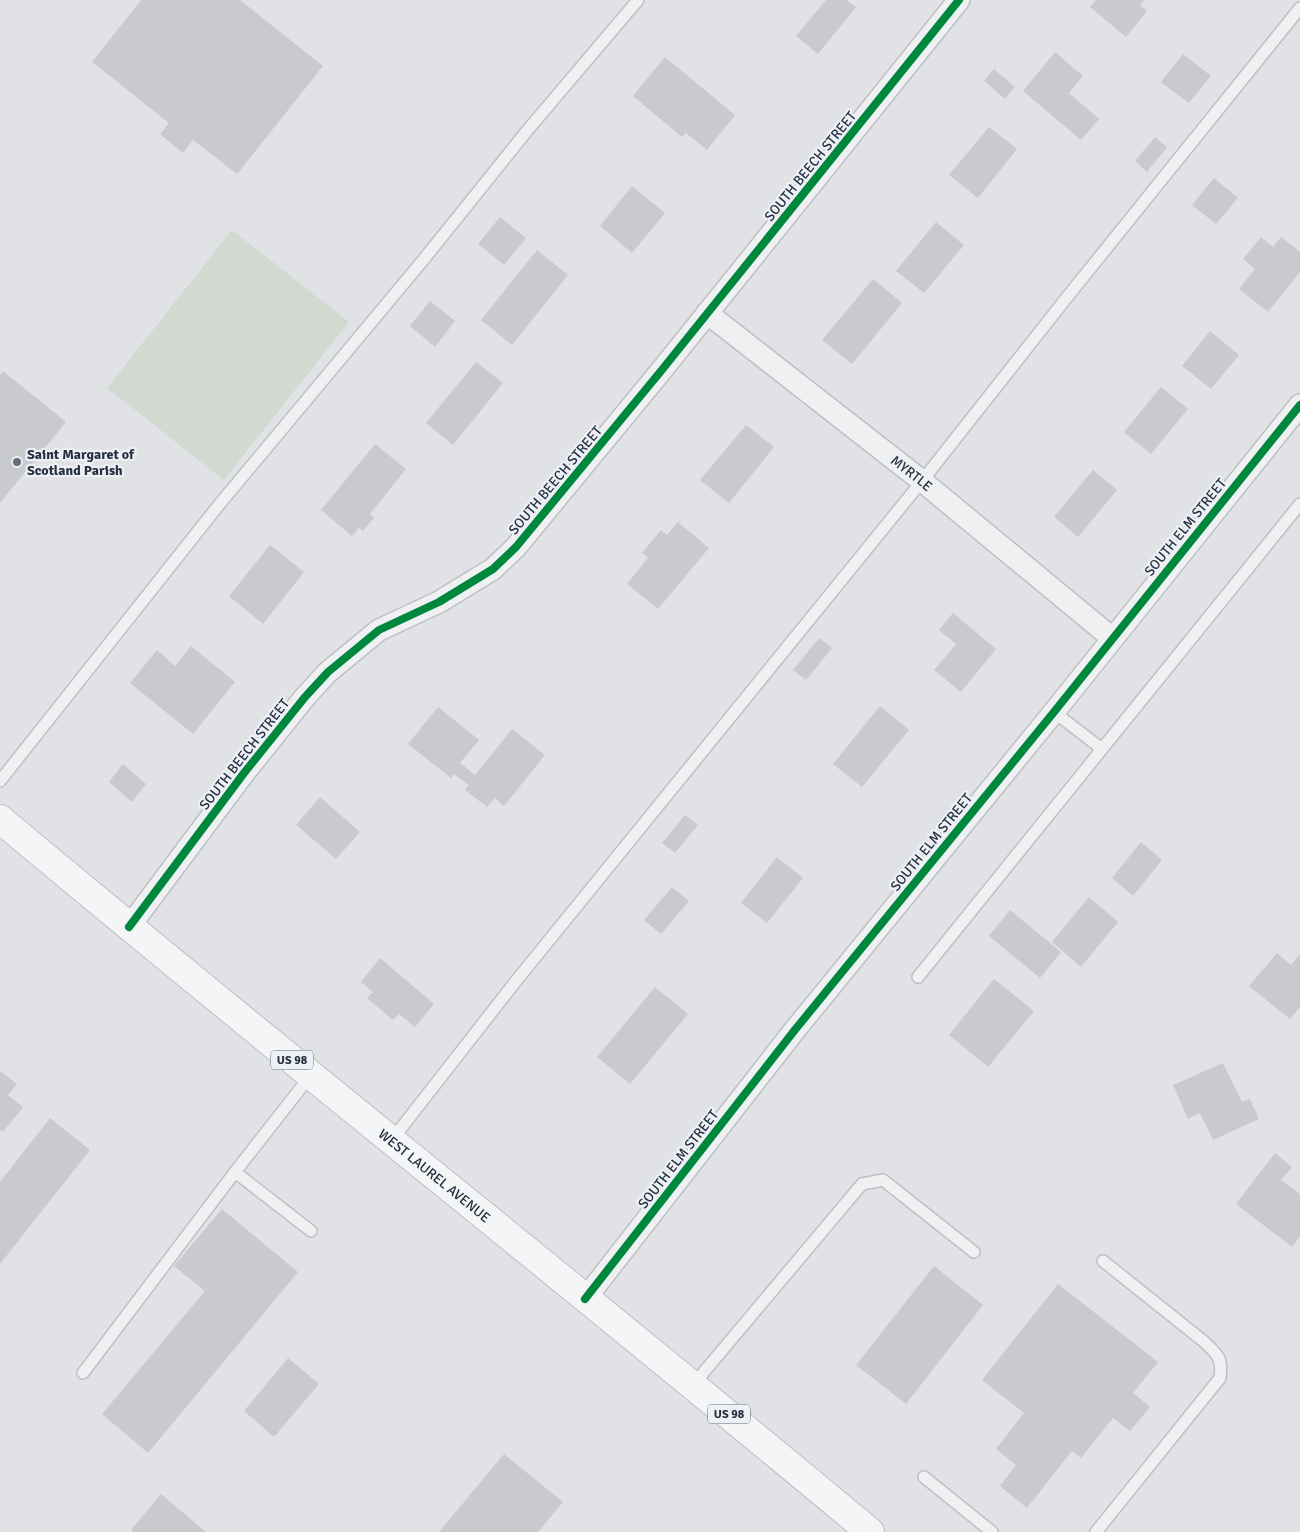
<svg xmlns="http://www.w3.org/2000/svg" width="1300" height="1532" font-family="Signika,sans-serif">
<style>
.green{fill:#d1d9d0}
.building{fill:#c8cacd}
.lines{fill:none;stroke-linecap:round;stroke-linejoin:round}
.lane-casing{stroke:#bec0c3;stroke-width:14}
.street-casing{stroke:#bec0c3;stroke-width:24}
.primary-casing{stroke:#bcbfc3;stroke-width:30}
.lane{stroke:#eff0f2;stroke-width:11}
.street{stroke:#eff0f2;stroke-width:21}
.primary{stroke:#f4f5f6;stroke-width:28}
.cycleway-casing{stroke:#edf1f6;stroke-width:11}
.cycleway{stroke:#00873e;stroke-width:8}
.poi-dot{fill:#676e7a;stroke:#edf1f6;stroke-width:2}
.labels{text-anchor:middle;stroke-width:4.5;stroke-linejoin:round;paint-order:stroke}
.shield{fill:#edf1f6;stroke:#626a77;stroke-width:1}
.shield-label{font-size:12px;font-weight:bold;fill:#263040}
.street-label{font-size:14px;fill:#263040;stroke:#edf1f6}
.poi-label{font-size:14px;font-weight:bold;fill:#263040;stroke:#edf1f6;text-anchor:start}
</style>
<rect width="100%" height="100%" fill="#e0e2e5"/>
<path class="green" d="M232 230 349 322 224 480 107 388Z"/>
<path class="building" d="M141 0H240L323 66 237 174 193 140 183 153 160 134 169 123 92 62Z
M826 0H846L856 7 818 54 796 36Z
M1096 0H1145L1140 5 1147 11 1126 37 1090 7Z
M1055 52 1083 76 1069 93 1099 119 1081 140 1023 91Z
M1183 54 1211 76 1189 103 1161 82Z
M665 57 735 115 707 150 686 133 682 137 633 96Z
M994 69 1015 87 1005 99 984 81Z
M989 127 1017 149 978 198 949 175Z
M1155 137 1167 147 1147 172 1135 161Z
M1214 178 1238 198 1216 224 1192 205Z
M632 186 665 213 632 253 600 226Z
M500 217 526 238 504 265 478 244Z
M936 222 964 245 924 293 896 271Z
M1261 237 1273 247 1281 237 1300 252V272L1268 312 1239 289 1255 269 1243 259Z
M537 250 568 275 512 345 481 320Z
M873 279 902 303 852 364 822 340Z
M430 301 455 321 435 347 410 326Z
M1210 331 1239 355 1211 389 1182 366Z
M476 362 503 383 453 445 426 423Z
M3 371 66 422 0 503V375Z
M1161 387 1188 409 1151 454 1124 432Z
M746 425 774 447 729 503 700 480Z
M375 444 406 469 370 514 374 518 363 531 359 528 352 536 321 510Z
M1093 470 1117 490 1078 537 1054 517Z
M678 522 709 548 658 609 627 584 648 558 642 553 661 530 667 535Z
M270 545 304 572 263 624 229 596Z
M953 613 996 649 961 692 934 670 956 644 939 630Z
M819 638 832 648 806 680 793 670Z
M191 646 235 682 193 734 130 683 157 650 175 666Z
M880 706 909 730 862 787 833 764Z
M438 707 479 740 460 763 475 775 512 729 545 755 504 806 495 798 487 807 465 790 469 785 454 774 451 778 408 744Z
M123 764 146 784 132 802 109 782Z
M320 797 360 832 336 859 296 825Z
M685 815 698 825 675 853 662 843Z
M1141 842 1162 860 1133 896 1112 878Z
M777 857 803 878 767 923 741 903Z
M672 887 689 901 661 934 644 920Z
M1089 897 1118 922 1081 967 1052 942Z
M1010 910 1061 952 1040 978 989 936Z
M1277 953 1291 965 1300 954V1007L1290 1019 1249 986Z
M380 958 434 1004 415 1027 399 1014 393 1020 367 998 373 992 361 982Z
M994 979 1034 1011 988 1067 949 1035Z
M655 987 688 1014 630 1084 597 1057Z
M1223 1063 1242 1102 1250 1099 1259 1119 1213 1140 1200 1113 1188 1119 1173 1085Z
M0 1071 17 1084 8 1095 23 1107 3 1132 0 1130Z
M50 1118 90 1150 0 1264V1182Z
M1275 1153 1292 1167 1281 1180 1300 1194V1236L1292 1247 1236 1204Z
M222 1209 298 1272 148 1453 102 1414 205 1291 174 1266Z
M934 1266 983 1305 906 1404 856 1365Z
M1058 1284 1158 1362 1133 1393 1150 1407 1130 1431 1113 1418 1081 1458 1072 1451 1027 1508 1000 1486 1016 1465 996 1449 1024 1413 982 1380Z
M288 1358 319 1384 274 1437 244 1411Z
M504 1454 563 1502 538 1532H439Z
M161 1494 206 1532H133L131 1530Z"/>
<g class="lines">
<defs>
<path id="lane" d="M1054 712 1102 749 1300 504
M0 781 218 506 424 259 526 132 638 0
M918 977 1102 749
M311 1075 235 1172 311 1231
M391 1141 516 981 922 481 1068 296 1300 8
M83 1373 235 1172
M693 1385 862 1184 883 1180 974 1252
M924 1477 992 1532
M1096 1532 1220 1378C1223 1357 1217 1354 1202 1340L1103 1261"/>
<g id="street">
<path id="s1" d="M707 313 922 481 1112 638"/>
<path d="M129 927 244 773 305 697 328 672 379 630 439 602 493 569 516 547 661 371 959 0"/>
<path d="M585 1299 794 1031 1054 712 1300 405"/>
</g>
<g id="primary">
<path id="s2" d="M0 819C287 1060 582 1291 870 1532"/>
</g>
</defs>
<use href="#lane" class="lane-casing"/>
<use href="#street" class="street-casing"/>
<use href="#primary" class="primary-casing"/>
<use href="#lane" class="lane"/>
<use href="#street" class="street"/>
<use href="#primary" class="primary"/>
<defs>
<path id="cycleway" d="M129 927 244 773 305 697 328 672 379 630 439 602 493 569 516 547 661 371 959 0
M585 1299 794 1031 1054 712 1300 405"/>
</defs>
<use href="#cycleway" class="cycleway-casing"/>
<use href="#cycleway" class="cycleway"/>
</g>
<circle class="poi-dot" cx="17" cy="462" r="5"/>
<g class="labels">
<g class="shield">
<rect x="271" y="1050.5" width="42" height="19" rx="4"/>
<rect x="708" y="1404.5" width="42" height="19" rx="4"/>
</g>
<g class="shield-label">
<text x="292" y="1064">US 98</text>
<text x="729" y="1418">US 98</text>
</g>
<g class="street-label">
<text transform="translate(810 166) rotate(-51)" y="5">SOUTH BEECH STREET</text>
<text dy="5" stroke="none"><textPath href="#s1" startOffset="260">MYRTLE</textPath></text>
<text transform="translate(555 480) rotate(-50)" y="5">SOUTH BEECH STREET</text>
<text transform="translate(1185 527) rotate(-51)" y="5">SOUTH ELM STREET</text>
<text transform="translate(244 754) rotate(-52)" y="5">SOUTH BEECH STREET</text>
<text transform="translate(931 842) rotate(-51)" y="5">SOUTH ELM STREET</text>
<text transform="translate(678 1159) rotate(-52)" y="5">SOUTH ELM STREET</text>
<text dy="5" stroke="none"><textPath href="#s2" startOffset="562">WEST LAUREL AVENUE</textPath></text>
</g>
<g class="poi-label">
<text x="27" y="459">Saint Margaret of<tspan x="27" dy="16">Scotland Parish</tspan></text>
</g>
</g>
</svg>
